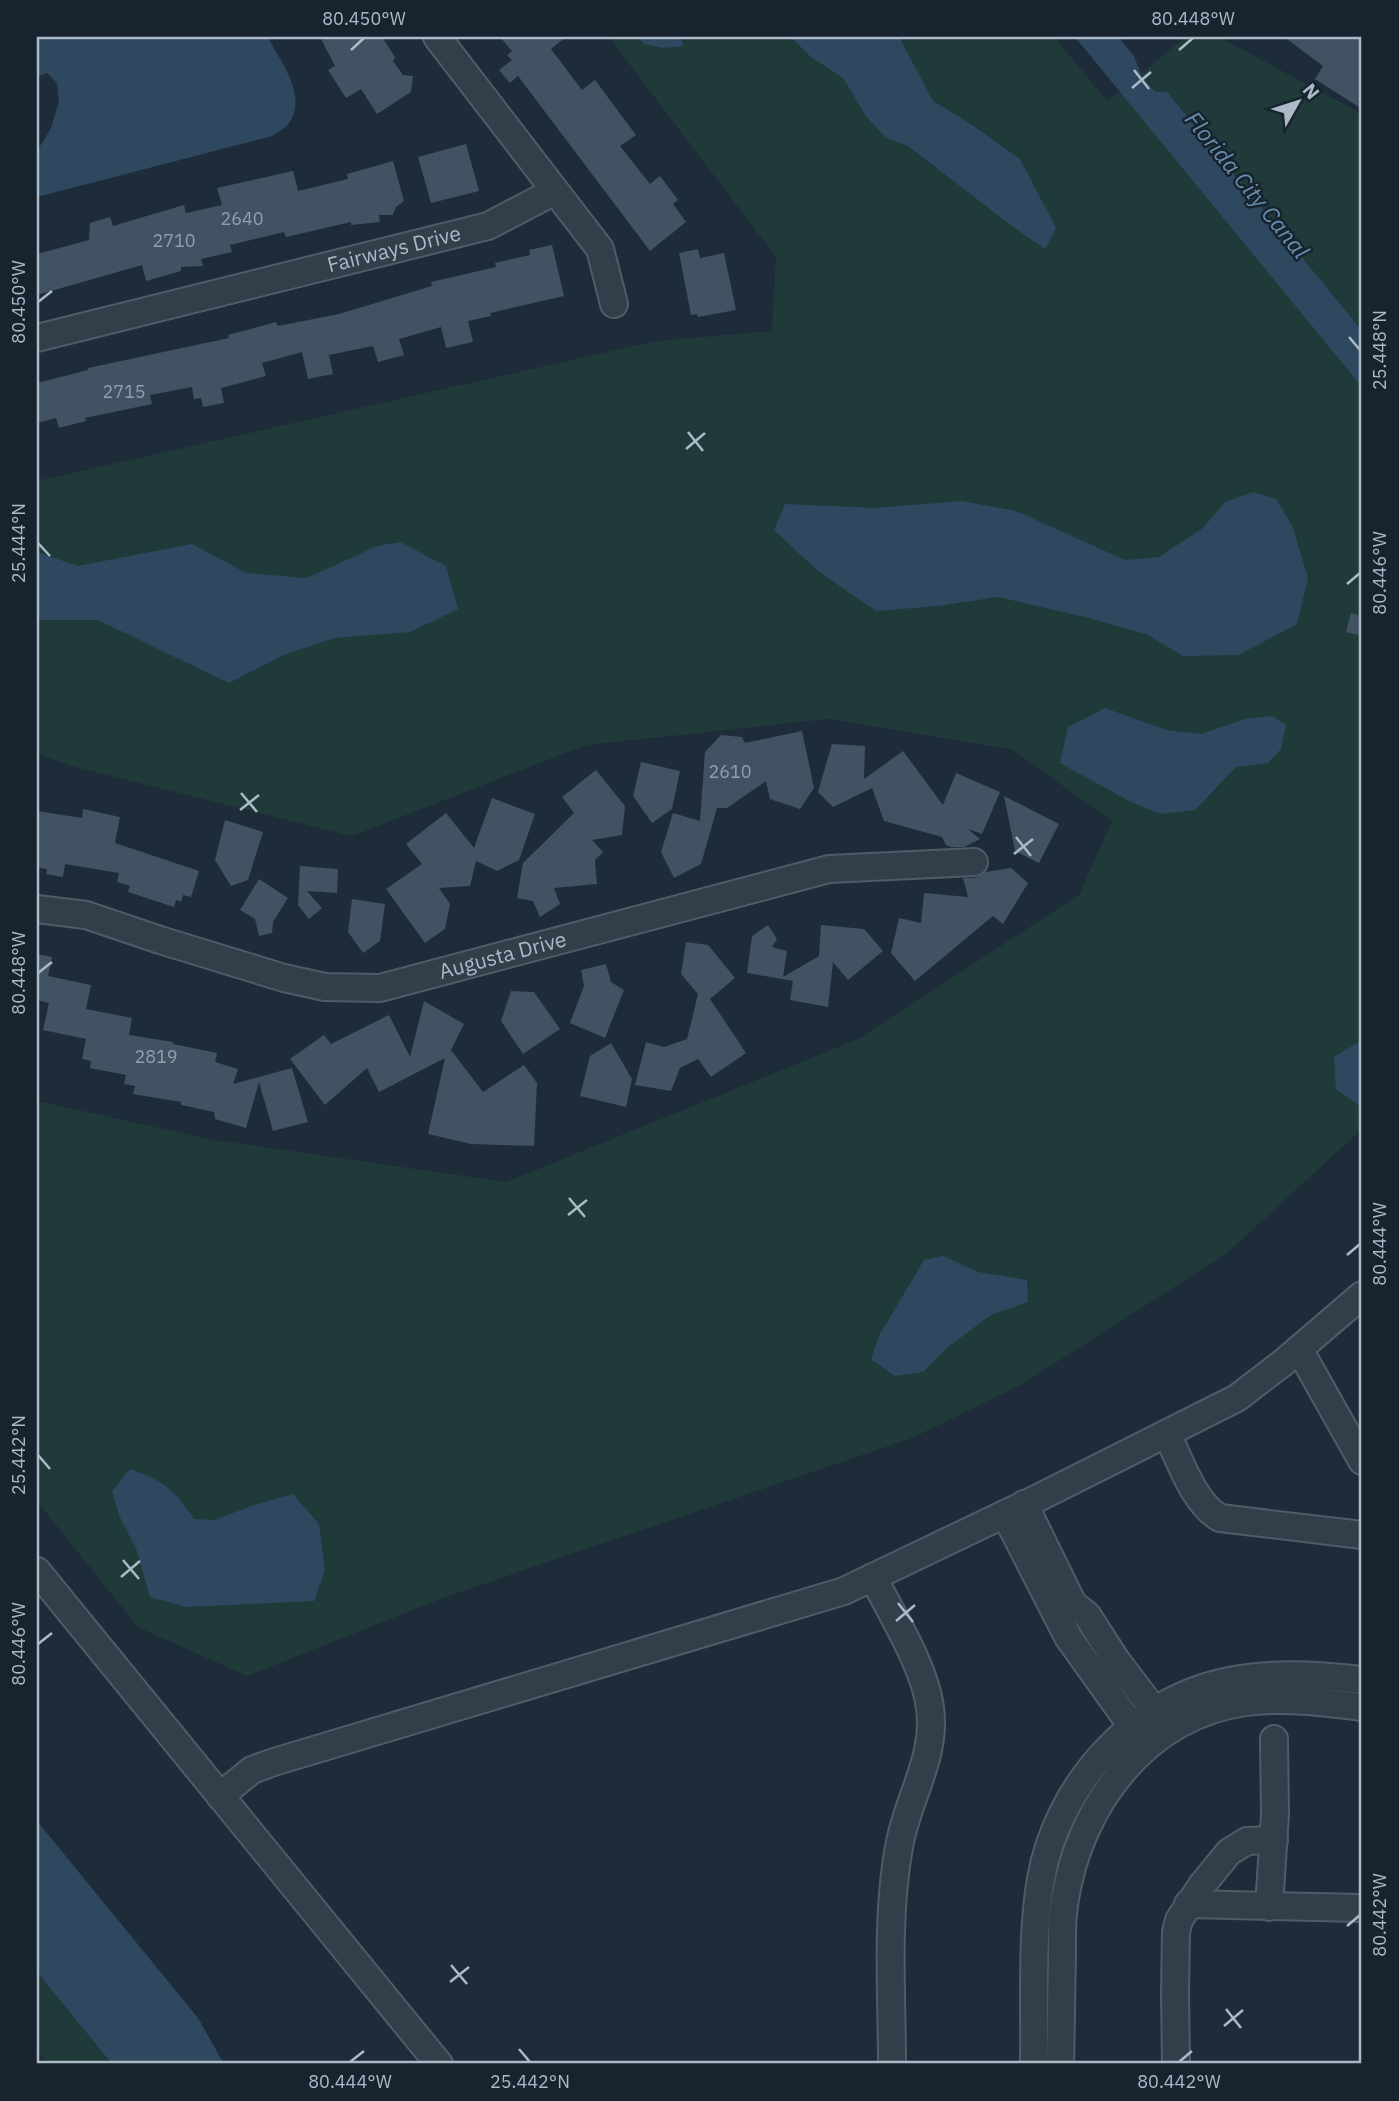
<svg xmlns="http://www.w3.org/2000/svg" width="1399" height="2101" font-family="'IBM Plex Sans',sans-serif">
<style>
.green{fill:#203a3a}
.water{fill:#2e4860}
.building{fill:#415262}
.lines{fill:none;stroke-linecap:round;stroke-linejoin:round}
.minor-casing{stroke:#4f5c68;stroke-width:30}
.minor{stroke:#323e4a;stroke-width:26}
.ticks{fill:none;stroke:#acb9c7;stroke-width:2.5}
.labels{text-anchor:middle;stroke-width:5;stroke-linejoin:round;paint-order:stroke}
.number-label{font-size:18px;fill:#919fae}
.street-label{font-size:21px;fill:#acb9c7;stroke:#17232e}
.water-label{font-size:23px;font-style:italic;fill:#698dad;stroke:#17232e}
.neatline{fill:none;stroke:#acb9c7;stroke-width:2.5}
.ticks-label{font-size:18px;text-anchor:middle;fill:#acb9c7}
</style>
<rect width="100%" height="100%" fill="#1e2c39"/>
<path class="green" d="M609 37H1054L1107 101 1186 37H1219L1362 114V1129L1226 1254 1022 1384 912 1438 448 1596 247 1676 138 1627 37 1501V1101L214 1140 506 1182 858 1039 1079 895 1112 821 1013 750 828 719 586 745 352 836 71 766 37 754V481L656 341 772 331 776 257Z
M37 1972 112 2064H48L37 2050Z"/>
<path class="water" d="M37 37H268C280 61 308 96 289 123 286 128 277 132 272 136L37 197V151L51 128 59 101 57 83 47 73 37 77Z
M639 37H680L684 46 664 48 644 44Z
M791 37H899L933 101 972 125 1020 159 1056 228 1045 249 1012 226 908 146 885 137 866 116 843 78 811 57Z
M1075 37H1118L1134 56 1142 77 1155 92H1167L1362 331V387Z
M1253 492 1276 499 1292 525 1308 578 1297 624 1238 655 1183 656 1146 634 1089 618 998 597 938 606 876 611 818 571 774 530 785 504 876 508 961 501 1016 511 1125 560 1159 557 1203 528 1225 502Z
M400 542 446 566 458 609 410 632 334 638 286 654 229 683 98 620H37V552L78 566 192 544 246 573 307 578 377 546Z
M1105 708 1166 730 1201 734 1245 719 1272 716 1286 725 1281 749 1268 763 1236 767 1195 810 1160 814 1129 801 1060 763 1068 727Z
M1362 1040V1104L1359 1105 1336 1089 1334 1057Z
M943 1256 978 1272 1027 1280 1028 1302 991 1315 948 1347 923 1372 895 1376 871 1359 880 1334 924 1260Z
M130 1469C166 1483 172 1487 194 1519L215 1520 254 1505 293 1494 319 1524 325 1570 314 1601 186 1607 150 1597 137 1551 119 1515 112 1491Z
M37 1821 198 2018 224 2064H112L37 1972Z"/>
<path class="building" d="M320 37H382L395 57 393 61 403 75 413 76 411 92 377 114 361 89 346 98 328 70 335 66Z
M500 37H566L551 49 582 90 595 80 636 135 620 146 650 184 660 176 678 200 673 204 686 222 650 251 518 76 510 83 499 70 512 60 507 55 512 51Z
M1284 37H1362V109L1315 79 1323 66Z
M466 144 479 191 431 203 418 157Z
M393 161 404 201 396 207 393 215H379L380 222 351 225V222L286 237 284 232 230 245 232 252 201 259 203 266 181 267V271L146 281 142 265 37 295V254L89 240 90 223 110 217 113 226 184 205 186 213 222 205 217 188 293 171 298 191 348 179 347 174Z
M552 245 564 296 490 313 491 316 468 321 473 342 446 348 441 327 399 339 404 355 378 362 373 346 329 355 333 374 308 379 302 352 262 363 266 376 221 388 224 403 203 407 201 398 194 399 192 387 150 395 152 404 85 418 86 421 59 428 56 418 37 423V383L88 370V368L229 338 228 335 276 322 278 326 339 314 432 286 431 282 496 267 495 263 530 255 529 250Z
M698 249 700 258 724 253 736 310 698 317 697 314 691 315 679 253Z
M1351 613 1362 616V636L1346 632Z
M802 731 814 788 800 809 770 799 766 781 727 808H717L701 864 674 878 661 852 673 813 700 821 705 752 721 735 742 737 745 743Z
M832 744 865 746 864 779 903 751 943 805 956 773 1000 792 982 834 968 829 980 839 964 847H951L946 845 942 837 884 821 872 788 833 807 818 792Z
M641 762 680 771 672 809 652 823 633 796Z
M596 770 625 806 622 835 592 840 603 852 595 860 597 884 554 888 560 904 540 917 533 901 517 898 523 863 574 813 562 797Z
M1004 796 1059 824 1039 863 1015 851Z
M492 798 535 814 519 860 497 871 476 861 470 886 439 888 450 904 445 929 425 943 386 889 422 864 406 844 446 813 474 848Z
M83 809 120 817 115 843 199 871 191 897 183 895 181 902 176 900 174 907 128 892 130 886 117 882 119 873 65 864 63 877 46 874 47 869 37 867V811L82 818Z
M225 820 263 832 248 880 231 886 215 860Z
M300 866 338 869 337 893 307 891 322 908 309 919 298 905Z
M1011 868 1028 883 1003 924 993 916 915 981 891 953 899 918 921 923 924 893 968 897 963 878H975L986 872Z
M259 879 288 898 273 922 272 933 259 936 255 919 240 910Z
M352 899 385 904 380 941 363 953 348 932Z
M768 925 777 939 772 947 787 951 783 977 819 956 821 925 864 929 883 951 848 980 833 962 828 1007 790 1000 793 981 747 973 752 936Z
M686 942 708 945 735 978 710 999 746 1053 711 1077 698 1059 680 1068 671 1091 635 1085 646 1042 664 1047 687 1039 698 994 681 974Z
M37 954 52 957 48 976 91 985 86 1009 132 1018 129 1035 173 1042V1044L217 1053 215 1062 238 1069 233 1084 292 1068 308 1122 273 1131 259 1082 246 1128 215 1119 214 1112 181 1105V1102L133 1094 135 1086 124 1084 126 1075 90 1068 91 1061 82 1059 86 1039 43 1030 49 1003 37 1000Z
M606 964 611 982 624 990 605 1038 570 1023 584 986 581 970Z
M511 991 534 992 560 1029 523 1054 501 1021Z
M424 1001 464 1024 451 1050 483 1092 524 1065 537 1083 534 1146 471 1144 428 1134 445 1058 379 1092 367 1068 325 1105 290 1059 324 1035 331 1044 389 1015 410 1057Z
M611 1043 632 1079 626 1107 580 1096 590 1056Z"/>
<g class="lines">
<defs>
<g id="minor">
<path d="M437 37 600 249 614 304"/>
<path id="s1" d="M37 338 488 226 555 191"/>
<path id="s2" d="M37 909 86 915 160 940 284 978 325 987 380 988 829 869 974 862"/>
<path d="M1299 1349 1362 1461"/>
<path d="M1167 1434C1180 1460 1194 1504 1220 1518L1362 1535"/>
<path d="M1024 1504 1073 1604 1087 1615 1116 1660 1164 1723"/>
<path d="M1005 1514 1068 1637 1141 1739"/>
<path d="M37 1571 439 2064"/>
<path d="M873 1577C892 1615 925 1667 930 1708 937 1757 907 1799 899 1847 886 1918 892 1992 892 2064"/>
<path d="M220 1796 252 1770 274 1762 844 1591 1036 1499 1237 1398 1284 1362 1362 1295"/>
<path d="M1188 1904 1362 1908"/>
<path d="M1269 1907 1275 1815 1274 1739"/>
<path d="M1034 2064C1035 2006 1031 1935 1041 1879 1049 1832 1072 1788 1104 1753 1178 1674 1260 1668 1362 1680"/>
<path d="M1060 2064C1061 2029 1061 1993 1062 1958 1062 1938 1061 1919 1065 1899 1080 1805 1145 1716 1246 1702 1285 1697 1323 1702 1362 1707"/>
<path d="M1176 2064 1175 1992 1176 1932 1179 1920 1202 1885 1229 1852 1247 1841 1274 1840"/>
</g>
</defs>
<use href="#minor" class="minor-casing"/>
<use href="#minor" class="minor"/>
</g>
<path class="ticks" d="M351 50 364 38M1179 50 1193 38M1134 70 1149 89M1132 88 1151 72M38 302 52 291M1349 337 1360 350M688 432 703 451M686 449 705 433M38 543 50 556M1347 584 1360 573M241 793 257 812M240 810 259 795M1016 837 1031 856M1014 854 1033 839M38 973 52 962M569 1198 585 1217M568 1215 587 1200M1347 1255 1360 1244M38 1455 50 1469M123 1560 139 1579M121 1577 140 1561M898 1603 913 1622M896 1621 915 1605M38 1644 52 1633M1347 1926 1360 1915M451 1965 467 1984M450 1982 469 1967M1226 2009 1241 2028M1224 2026 1243 2010M519 2049 530 2062M350 2062 364 2051M1179 2062 1192 2051"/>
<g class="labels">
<g class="number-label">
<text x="242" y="225">2640</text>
<text x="174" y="247">2710</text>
<text x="124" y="398">2715</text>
<text x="730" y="778">2610</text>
<text x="156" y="1063">2819</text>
</g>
<g class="street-label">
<text dy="7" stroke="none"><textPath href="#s1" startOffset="368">Fairways Drive</textPath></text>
<text dy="7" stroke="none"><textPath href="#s2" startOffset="481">Augusta Drive</textPath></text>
</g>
<g class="water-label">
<text transform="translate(1247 185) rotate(51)" y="8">Florida City Canal</text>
</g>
</g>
<rect width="1399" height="2101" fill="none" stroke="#17232e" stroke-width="77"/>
<g transform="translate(1298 102) rotate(51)" stroke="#17232e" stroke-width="5" paint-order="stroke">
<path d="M0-5L12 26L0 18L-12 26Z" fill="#acb9c7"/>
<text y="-10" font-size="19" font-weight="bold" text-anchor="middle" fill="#acb9c7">N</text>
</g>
<rect x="38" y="38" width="1322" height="2024" class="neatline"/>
<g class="ticks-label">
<text x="364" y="25">80.450°W</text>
<text x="1193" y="25">80.448°W</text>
<text transform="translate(19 302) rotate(-90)" y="6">80.450°W</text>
<text transform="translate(1380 350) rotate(-90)" y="6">25.448°N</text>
<text transform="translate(19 543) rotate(-90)" y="6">25.444°N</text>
<text transform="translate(1380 573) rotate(-90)" y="6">80.446°W</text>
<text transform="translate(19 973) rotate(-90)" y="6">80.448°W</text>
<text transform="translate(1380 1244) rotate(-90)" y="6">80.444°W</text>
<text transform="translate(19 1455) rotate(-90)" y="6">25.442°N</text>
<text transform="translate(19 1644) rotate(-90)" y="6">80.446°W</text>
<text transform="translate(1380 1915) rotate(-90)" y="6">80.442°W</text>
<text x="350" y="2088">80.444°W</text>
<text x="530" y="2088">25.442°N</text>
<text x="1179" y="2088">80.442°W</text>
</g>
</svg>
